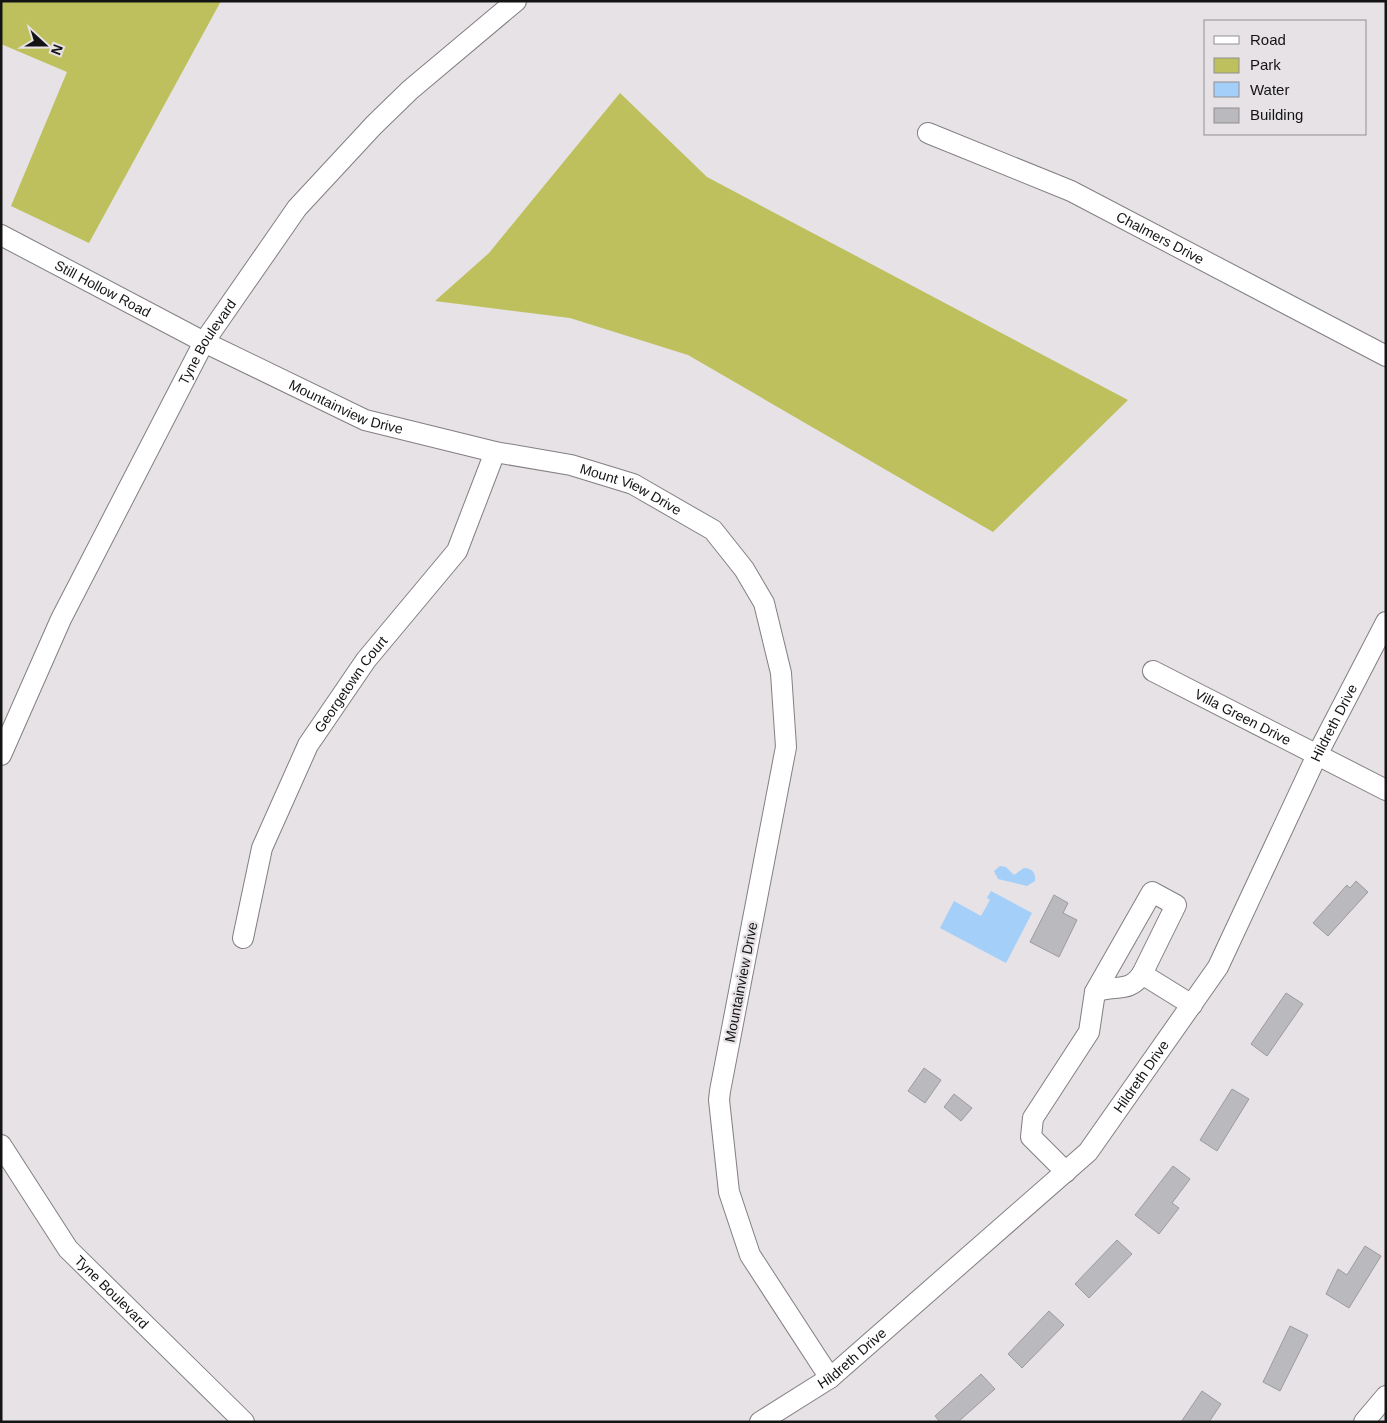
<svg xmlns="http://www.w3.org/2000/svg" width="1387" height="1423" font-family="Arial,sans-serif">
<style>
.green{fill:#bdc05c}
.water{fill:#a3cff9}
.building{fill:#bab9bd;stroke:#9c9b9e}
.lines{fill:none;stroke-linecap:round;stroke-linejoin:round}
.minor-casing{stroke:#827f82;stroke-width:22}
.minor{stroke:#fff;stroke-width:20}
.labels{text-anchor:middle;stroke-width:4.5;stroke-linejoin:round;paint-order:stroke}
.street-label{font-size:14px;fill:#151415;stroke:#e6e2e6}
</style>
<rect width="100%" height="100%" fill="#e6e2e6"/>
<path class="green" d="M1 1H221L89 243 11 206 67 72 1 44Z
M620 93 707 177 1128 400 993 532 688 355 570 318 435 301 489 253Z"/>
<path class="water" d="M1000 866 1006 867 1014 875 1024 868C1032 868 1036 873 1035 881L1027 886 998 879 994 871Z
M991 891 1032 913 1006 963 940 928 954 901 981 916 990 900 987 898Z"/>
<path class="building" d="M1356 881 1368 892 1328 936 1313 923 1347 885 1350 888Z
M1054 895 1068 903 1063 913 1077 920 1059 957 1030 942Z
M1286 993 1303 1004 1267 1056 1251 1044Z
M924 1068 941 1080 925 1103 908 1091Z
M1232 1089 1249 1099 1217 1151 1200 1140Z
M954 1094 972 1108 961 1121 944 1107Z
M1173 1166 1190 1179 1172 1203 1179 1208 1159 1234 1135 1215Z
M1117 1240 1132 1254 1089 1298 1075 1284Z
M1365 1246 1381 1256 1349 1308 1326 1294 1338 1269 1347 1275Z
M1049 1311 1064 1325 1022 1368 1008 1354Z
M1290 1326 1308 1335 1280 1391 1263 1382Z
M981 1374 995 1389 958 1422H940L935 1416Z
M1202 1391 1221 1404 1209 1422H1181Z"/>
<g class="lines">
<defs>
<g id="minor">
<path id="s1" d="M928 133 1071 191 1386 356"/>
<path id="s2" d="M1 235 204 342 365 420 495 452 571 465 633 484 713 530 744 569 764 603 781 673 786 747 720 1091 719 1100 729 1192 750 1255 830 1378"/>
<path id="s3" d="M1153 671 1386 790"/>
<path id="s4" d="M1 755 61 619 204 342 297 208 374 125 410 90 516 1"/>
<path id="s5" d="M243 938 262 848 308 745 366 660 457 551 495 452"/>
<path d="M1095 992C1114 984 1129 994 1142 974"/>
<path id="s6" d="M1 1145 68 1249 244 1422"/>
<path d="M1066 1172 1031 1137 1033 1118 1089 1032 1095 992 1152 892 1176 905 1142 974 1192 1005"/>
<path id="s7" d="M760 1422 830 1378 1088 1152 1218 967 1317 755 1386 622"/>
<path d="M1364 1422 1386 1396"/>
</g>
</defs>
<use href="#minor" class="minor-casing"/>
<use href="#minor" class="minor"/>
</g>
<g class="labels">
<g class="street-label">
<text dy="5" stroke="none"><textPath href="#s1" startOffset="255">Chalmers Drive</textPath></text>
<text dy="5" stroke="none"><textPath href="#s2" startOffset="115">Still Hollow Road</textPath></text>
<text dy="5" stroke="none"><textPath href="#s4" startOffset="462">Tyne Boulevard</textPath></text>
<text dy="5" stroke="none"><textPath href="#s2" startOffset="386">Mountainview Drive</textPath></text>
<text dy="5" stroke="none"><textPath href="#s2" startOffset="684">Mount View Drive</textPath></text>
<text dy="5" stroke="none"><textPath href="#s5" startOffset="279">Georgetown Court</textPath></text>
<text dy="5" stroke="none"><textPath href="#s3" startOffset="101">Villa Green Drive</textPath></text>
<text dy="5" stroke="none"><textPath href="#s7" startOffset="922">Hildreth Drive</textPath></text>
<text transform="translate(741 982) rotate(-79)" y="5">Mountainview Drive</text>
<text dy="5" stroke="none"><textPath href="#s7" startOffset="518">Hildreth Drive</textPath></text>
<text dy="5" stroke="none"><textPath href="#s6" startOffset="185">Tyne Boulevard</textPath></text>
<text dy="5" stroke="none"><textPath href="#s7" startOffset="112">Hildreth Drive</textPath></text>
</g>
</g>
<rect width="1387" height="1423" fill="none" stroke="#151415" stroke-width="5"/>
<rect x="1204" y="20" width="162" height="115" fill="#e6e2e6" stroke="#929092"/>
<rect x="1214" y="36" width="25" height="8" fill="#ffffff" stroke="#929092"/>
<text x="1250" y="45" font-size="15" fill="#151415">Road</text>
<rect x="1214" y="58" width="25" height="15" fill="#bdc05c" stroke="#929092"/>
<text x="1250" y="70" font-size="15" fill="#151415">Park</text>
<rect x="1214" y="82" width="25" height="15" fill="#a3cff9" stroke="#929092"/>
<text x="1250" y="95" font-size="15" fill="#151415">Water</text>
<rect x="1214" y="108" width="25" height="15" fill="#bab9bd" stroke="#929092"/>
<text x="1250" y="120" font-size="15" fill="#151415">Building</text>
<g transform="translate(45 45) rotate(111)" stroke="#e6e2e6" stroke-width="4" paint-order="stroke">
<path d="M0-4L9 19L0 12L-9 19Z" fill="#151415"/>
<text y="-8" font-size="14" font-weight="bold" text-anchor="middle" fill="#151415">N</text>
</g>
</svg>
